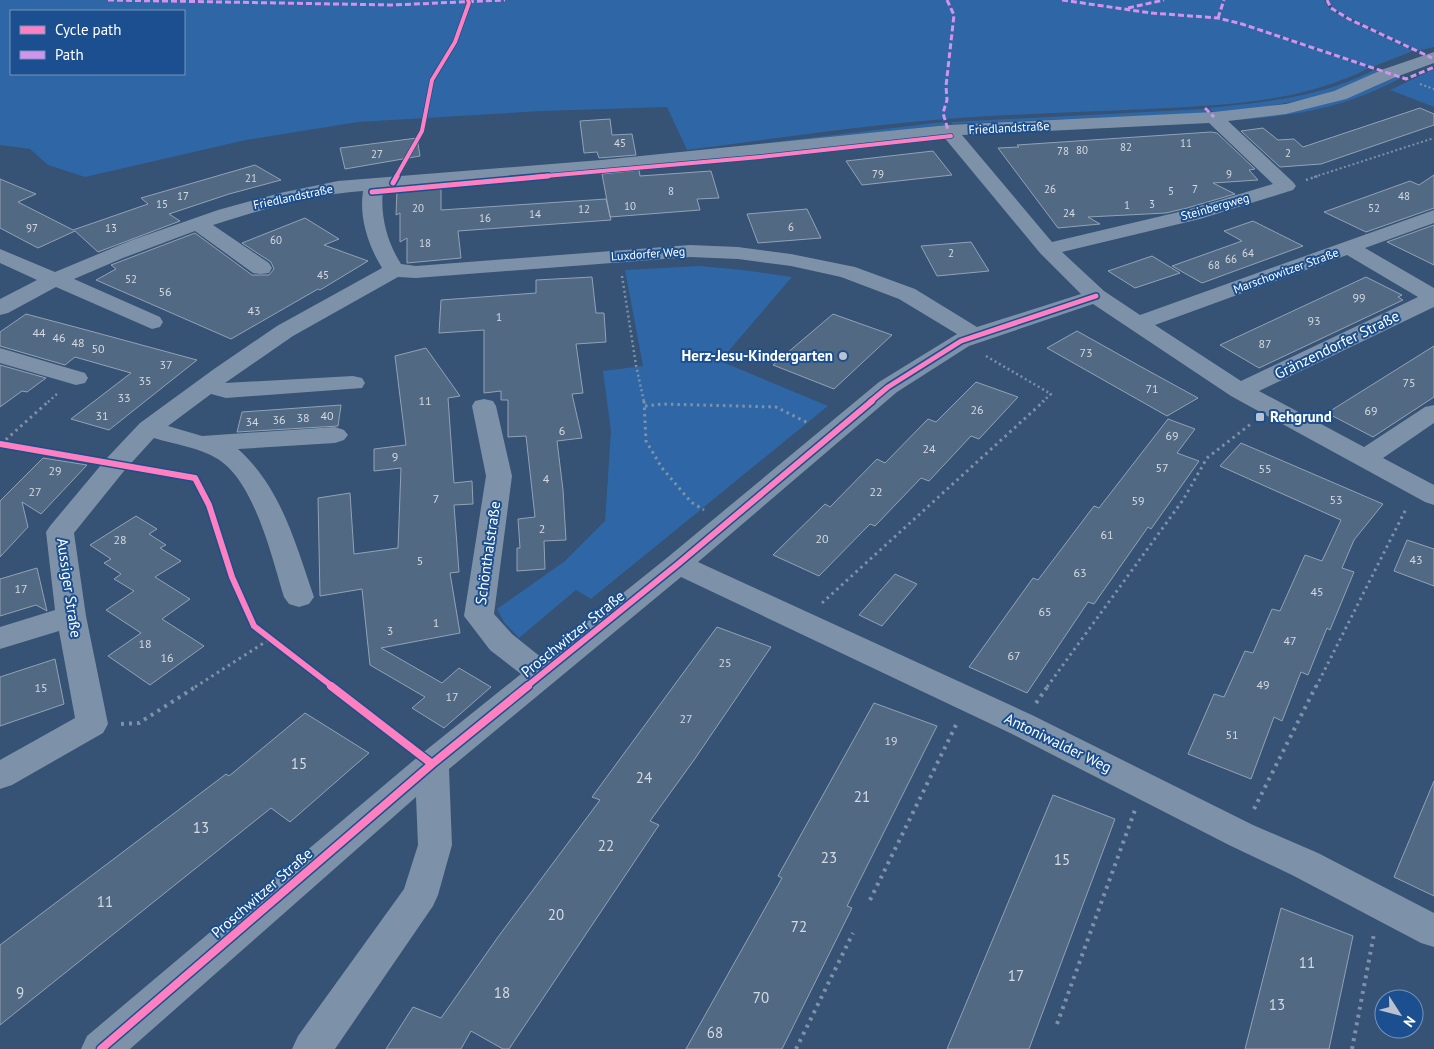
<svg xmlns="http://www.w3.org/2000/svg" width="1434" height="1049" font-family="'PT Sans',sans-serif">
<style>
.green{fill:#2f66a5;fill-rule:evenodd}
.building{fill:#526984;stroke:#92a2b6}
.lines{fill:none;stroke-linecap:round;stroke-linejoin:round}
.path-far3{stroke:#7d92a8;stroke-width:2;stroke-dasharray:2 2.5;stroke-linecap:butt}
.path-far2{stroke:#7d92a8;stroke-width:2.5;stroke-dasharray:2 3;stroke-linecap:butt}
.path-far1{stroke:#7d92a8;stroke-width:3;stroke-dasharray:2.5 4;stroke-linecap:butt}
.path{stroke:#7d92a8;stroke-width:4;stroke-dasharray:3 5;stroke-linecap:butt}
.minor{fill:#7d92a8;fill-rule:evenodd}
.quiet{stroke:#d193ec;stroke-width:3;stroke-dasharray:6 3;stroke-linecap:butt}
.cycleway-far3-casing{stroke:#1b4f8f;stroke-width:5.5}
.cycleway-far2-casing{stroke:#1b4f8f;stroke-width:8}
.cycleway-far1-casing{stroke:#1b4f8f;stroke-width:9}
.cycleway-casing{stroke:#1b4f8f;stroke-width:11}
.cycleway-far3{stroke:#ff80c0;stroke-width:4}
.cycleway-far2{stroke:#ff80c0;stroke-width:5}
.cycleway-far1{stroke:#ff80c0;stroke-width:6}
.cycleway{stroke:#ff80c0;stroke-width:8}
.poi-dot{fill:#b9c2ce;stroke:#1b4f8f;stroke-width:2}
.labels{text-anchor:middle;stroke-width:4;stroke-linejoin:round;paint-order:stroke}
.far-number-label{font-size:11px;fill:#d4dae0}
.far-street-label{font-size:12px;fill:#fff;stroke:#1b4f8f}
.number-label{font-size:12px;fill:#d4dae0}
.street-label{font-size:15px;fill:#fff;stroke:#1b4f8f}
.poi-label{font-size:15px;font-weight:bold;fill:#fff;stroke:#1b4f8f;text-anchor:end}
.near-number-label{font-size:15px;fill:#d4dae0}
</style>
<rect width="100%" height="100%" fill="#365274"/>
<path class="green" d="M0 0H1324L1329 8 1334 12 1413 51 1372 67 1277 35 1276 36 1369 68C1301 103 1223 105 1148 109 1081 112 1013 114 945 119 859 126 772 139 687 150L667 107 542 111 358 122 246 140 85 177 48 165 30 149 0 145ZM11 11H184V74H11Z
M1329 0H1434V47L1418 51 1333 9Z
M1434 69V107L1390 90Z
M1374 70 1380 72C1325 100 1274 106 1214 113L1209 108C1266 102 1322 97 1374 70Z
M1396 77 1401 78C1340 110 1293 116 1226 121 1287 112 1340 105 1396 77Z
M1203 109 1208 113 952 124 951 122Z
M943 122 945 125 754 147 750 145Z
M700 266 743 270 792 277 720 361 828 406 591 599 576 590 519 638 504 622 497 609 565 561 605 521 611 431 603 371 643 366 625 270Z"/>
<path class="building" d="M1420 108 1434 114V125L1321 164 1280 167 1241 131 1263 128 1278 140 1294 139 1303 147Z
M610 119 612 135 632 134 636 155 599 158 597 152 584 153 580 121Z
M1211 132 1217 133 1255 169 1249 170 1258 180 1213 183 1235 194 1187 208 1166 213 1088 217 1100 224 1058 228 998 148 1019 147 1017 145Z
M417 138 420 156 345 169 340 148Z
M933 151 952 175 862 185 846 161Z
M255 165 281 180 229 194 169 214 180 221 98 252 75 231 38 248 0 228V179L36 194 18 202 73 230 148 204 141 198Z
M639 170 640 176 711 171 719 198 697 199 700 210 610 217 602 174Z
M1434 175V208L1366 232 1324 212 1410 181 1419 185Z
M441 186V210L606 199 611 220 458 231 461 258 407 263V238L400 242V213L396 215 397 190Z
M807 209 821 238 758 243 747 214Z
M305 218 339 239 324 245 368 261 320 290 318 289 231 339 96 280 116 269 111 265 195 233 252 275H269L274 269 271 262 242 243Z
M1253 221 1303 246 1202 283 1172 266 1242 241 1224 231Z
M1434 225V265L1387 242Z
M971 242 989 271 937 276 921 246Z
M1152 256 1180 273 1135 288 1108 271Z
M592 277 596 313H604L606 342 576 344 583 393 572 394 582 438 557 441 563 490 566 540 544 541 545 569 517 571V548H520L518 519 535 517 526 436 508 437V400H501V391L484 393V330L439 333 441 300 536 293V280Z
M1366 277 1402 295 1398 297 1403 300 1259 368 1220 345Z
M26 314 79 328 197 360 109 430 71 419 131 373 75 357 65 365 0 346V332Z
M833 314 892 335 834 389 773 365Z
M1077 331 1136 364 1198 398 1167 416 1047 348Z
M1434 346V397L1373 437 1327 413Z
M426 348 460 396 448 398 454 483 472 481 473 504 454 505 459 572 450 573 460 633 381 648 442 683 459 668 491 687 444 728 412 708 425 697 370 665 362 589 320 596 318 498 350 493 354 554 398 548 401 468 374 471V449L406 445 395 356Z
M0 365 46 378 27 392 22 391 0 407Z
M976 382 1018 397 979 439 971 436 929 481 921 478 875 526 870 524 819 576 773 555 825 504 830 507 877 459 885 463 928 419 936 422Z
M341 405 338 426 237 432 242 412Z
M1168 419 1195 429 1177 453 1199 461 1151 529 1148 527 1094 604 1088 602 1027 693 969 667 1033 578 1038 580 1094 506 1099 508Z
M1241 443 1383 504 1354 540 1342 568 1354 572 1330 630 1327 628 1308 675 1301 672 1282 721 1274 717 1251 779 1188 754 1214 694 1224 697 1245 651 1253 653 1272 609 1280 611 1305 555 1322 561 1341 520 1220 466Z
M43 458 87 465 41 514 22 502 28 527 0 557V501Z
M136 516 157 529 149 534 166 545 160 548 181 561 155 577 190 599 162 619 204 646 150 685 108 656 141 633 106 610 134 591 114 579 121 574 104 563 111 559 90 545Z
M1407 540 1434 549V586L1394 571Z
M37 568 47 611 36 605 0 616V579Z
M895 574 917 584 882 626 859 615Z
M717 627 771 647 694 760 650 821 659 825 509 1049H503L471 1031 461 1049H386L413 1007 441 1018 498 937 600 800 592 797Z
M55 659 64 704 0 726V677Z
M874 703 937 726 847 906 852 908 782 1049H686L782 878 778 876Z
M305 713 369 753 290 822 271 808 0 1025V945L226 774 229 776Z
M1434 781V896L1394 877Z
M1053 795 1115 819 1029 1049H947Z
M1281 908 1353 936 1329 1049H1245Z"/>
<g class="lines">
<path class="path-far3" d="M1420 84 1434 89
M1314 177 1434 138"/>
<path class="path-far2" d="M1306 180 1318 176
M622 276 636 365 644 402
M986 356 1051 394 1042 402
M48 402 58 393"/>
<path class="path-far1" d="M644 401 646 441 662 468 691 502 704 510
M645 406 662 404 776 407 808 423
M1 444 49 401
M822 603 1044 401
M195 687 270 639
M1047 687 1183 500 1207 458 1252 423
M1316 687 1407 507"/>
<path class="path" d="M1036 703 1048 686
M121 724 139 723 197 686
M1254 809 1316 686
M870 900 957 723
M1057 1024 1135 810
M796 1049 853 933
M1352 1049 1374 934"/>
<path class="minor" d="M1434 52V63L1396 77 1346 99 1286 114 1228 121 1293 182 1296 186 1293 190 1200 219 1062 252 1104 291 1140 315 1434 210V223L1365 248 1434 288V307L1259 391 1364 447 1425 407 1434 405V423L1383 458 1434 485V505L1425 502 1231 396 1093 304 969 346 897 392 698 562 1032 715 1253 825 1318 853 1434 913V947L1421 943 1292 875 1229 845 1010 733 681 577 449 769 452 845 438 895 433 906 335 1049H292L298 1036 404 889 418 845 416 797 130 1049H81L87 1036 420 755 521 674 490 650 464 616 486 476 472 406 475 401 484 399 493 401 496 406 512 476 494 614 512 634 542 658 668 557 879 382 957 334 899 299 841 277 791 266 738 259 690 257 416 278 398 277 293 336 225 383 353 376 362 378 365 383 362 388 226 398 211 394 168 426 202 436 335 427 344 430 348 435 344 440 335 443 238 449C281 487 296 545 314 597L309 604 299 607 289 604 284 597C272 558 254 479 216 458 200 448 173 444 154 438L124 471 74 533 86 616 108 724 103 733 12 785 0 789V760L75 718 59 631 0 649V627L55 610 46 532 50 526 106 459 140 423 214 369 277 326 382 268C368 245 359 218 363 191 311 195 263 209 213 225L269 263 272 268 269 273 261 274 253 273 195 231 123 258 74 279 160 317 163 322 160 327 152 329 56 287 8 313 0 315V299L37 280 0 263V249L55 272 132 240 218 210 280 193 338 181 601 160 948 125 1214 112 1286 104 1334 91 1384 69ZM1209 123 1273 184 1187 210 1052 242 962 135ZM943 136 1040 253 1081 294 977 327 915 289 855 267 791 254 738 247 690 245 416 266 401 264C387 242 380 216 383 189L601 172ZM1347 255 1418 297 1241 381 1155 325Z
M0 348 85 373 88 378 85 383 76 385 0 363Z"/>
<path class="quiet" d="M108 0 393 5 505 0
M947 0 954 15 946 86 947 100 943 113 948 130
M1062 0 1151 13 1218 18 1242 24 1406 79 1434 67
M1327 0 1331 8 1349 19 1432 58
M1128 8 1164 0
M1218 18 1224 0
M1205 108 1214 117"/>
<defs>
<path id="cycleway-far3" d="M396 177 422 131 432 80 455 42 469 3 468 0
M534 177 760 157 951 136"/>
<path id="cycleway-far2" d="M393 183 397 176
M372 192 548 176
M870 402 888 387 961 341 1096 296"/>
<path id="cycleway-far1" d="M0 444 195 478 209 505 232 577 254 626 333 687
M526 687 678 564 872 401"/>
<path id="cycleway" d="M331 686 432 764
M101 1049 432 764 528 686"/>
</defs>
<use href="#cycleway-far3" class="cycleway-far3-casing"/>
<use href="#cycleway-far2" class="cycleway-far2-casing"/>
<use href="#cycleway-far1" class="cycleway-far1-casing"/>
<use href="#cycleway" class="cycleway-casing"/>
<use href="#cycleway-far3" class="cycleway-far3"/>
<use href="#cycleway-far2" class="cycleway-far2"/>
<use href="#cycleway-far1" class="cycleway-far1"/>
<use href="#cycleway" class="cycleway"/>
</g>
<g class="poi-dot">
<circle cx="843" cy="356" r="5"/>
<rect x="1255" y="412" width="10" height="10" rx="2.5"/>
</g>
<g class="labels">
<g class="far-number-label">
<text x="620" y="147">45</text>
<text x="1186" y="147">11</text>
<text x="1126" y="151">82</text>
<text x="1082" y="154">80</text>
<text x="1063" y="155">78</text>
<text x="1288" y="157">2</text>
<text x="377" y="158">27</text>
<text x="878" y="178">79</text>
<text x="1229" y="178">9</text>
<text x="251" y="182">21</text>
<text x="1050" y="193">26</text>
<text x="1195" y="193">7</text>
<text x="671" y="195">8</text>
<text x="1171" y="195">5</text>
<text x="183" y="200">17</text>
<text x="1404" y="200">48</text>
<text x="162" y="208">15</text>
<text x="1152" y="208">3</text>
<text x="1127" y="209">1</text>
<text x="630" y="210">10</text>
<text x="418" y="212">20</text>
<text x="1374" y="212">52</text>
<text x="584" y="213">12</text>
<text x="1069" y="217">24</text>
<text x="535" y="218">14</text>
<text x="485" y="222">16</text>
<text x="791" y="231">6</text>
<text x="32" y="232">97</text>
<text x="111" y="232">13</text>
<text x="276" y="244">60</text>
<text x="425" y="247">18</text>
<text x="951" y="257">2</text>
<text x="1248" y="257">64</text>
<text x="1231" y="263">66</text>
<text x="1214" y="269">68</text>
<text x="323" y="279">45</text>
<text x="131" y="283">52</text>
</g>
<g class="far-street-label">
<text transform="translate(1009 128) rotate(-3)" y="4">Friedlandstraße</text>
<text transform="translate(293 197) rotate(-12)" y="4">Friedlandstraße</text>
<text transform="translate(1215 207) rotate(-16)" y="4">Steinbergweg</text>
<text transform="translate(648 254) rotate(-4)" y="4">Luxdorfer Weg</text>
<text transform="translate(1286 271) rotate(-20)" y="4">Marschowitzer Straße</text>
</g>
<g class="number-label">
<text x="165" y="296">56</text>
<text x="1359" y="302">99</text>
<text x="254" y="315">43</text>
<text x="499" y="321">1</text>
<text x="1314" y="325">93</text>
<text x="39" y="337">44</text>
<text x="59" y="342">46</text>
<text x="78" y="347">48</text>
<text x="1265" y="348">87</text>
<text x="98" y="353">50</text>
<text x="1086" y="357">73</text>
<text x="166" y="369">37</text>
<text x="145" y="385">35</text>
<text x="1409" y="387">75</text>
<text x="1152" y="393">71</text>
<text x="124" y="402">33</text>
<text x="425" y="405">11</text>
<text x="977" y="414">26</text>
<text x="1371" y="415">69</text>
<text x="102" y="420">31</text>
<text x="327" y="420">40</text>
<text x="303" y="422">38</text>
<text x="279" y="424">36</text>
<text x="252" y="426">34</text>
<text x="562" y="435">6</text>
<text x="1172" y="440">69</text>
<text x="929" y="453">24</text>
<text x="395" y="461">9</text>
<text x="1162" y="472">57</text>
<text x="1265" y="473">55</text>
<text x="55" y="475">29</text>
<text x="546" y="483">4</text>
<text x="35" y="496">27</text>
<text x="876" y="496">22</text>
<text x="436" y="503">7</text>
<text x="1336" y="504">53</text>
<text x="1138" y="505">59</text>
<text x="542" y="533">2</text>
<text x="1107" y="539">61</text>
<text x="822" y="543">20</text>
<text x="120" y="544">28</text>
<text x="1416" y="564">43</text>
<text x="420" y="565">5</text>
<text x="1080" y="577">63</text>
<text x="21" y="593">17</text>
<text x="1317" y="596">45</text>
<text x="1045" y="616">65</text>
<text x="436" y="627">1</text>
<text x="390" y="635">3</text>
<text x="1290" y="645">47</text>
<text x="145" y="648">18</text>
<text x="1014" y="660">67</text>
<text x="167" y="662">16</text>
<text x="725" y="667">25</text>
<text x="1263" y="689">49</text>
<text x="41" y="692">15</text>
<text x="452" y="701">17</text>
<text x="686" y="723">27</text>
<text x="1232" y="739">51</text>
<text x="891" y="745">19</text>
</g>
<g class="street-label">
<text transform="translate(1337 345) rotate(-26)" y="5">Gränzendorfer Straße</text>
<text transform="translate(488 553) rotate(-82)" y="5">Schönthalstraße</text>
<text transform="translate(69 588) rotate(82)" y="5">Aussiger Straße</text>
<text transform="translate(573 634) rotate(-39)" y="5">Proschwitzer Straße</text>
<text transform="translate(1058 743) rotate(26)" y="5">Antoniwalder Weg</text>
<text transform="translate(262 893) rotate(-41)" y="5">Proschwitzer Straße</text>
</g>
<g class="poi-label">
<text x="833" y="361">Herz-Jesu-Kindergarten</text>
<text x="1270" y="422" text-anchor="start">Rehgrund</text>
</g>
<g class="near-number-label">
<text x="299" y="769">15</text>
<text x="644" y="783">24</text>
<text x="862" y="802">21</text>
<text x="201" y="833">13</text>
<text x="606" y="851">22</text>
<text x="829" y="863">23</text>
<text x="1062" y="865">15</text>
<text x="105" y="907">11</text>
<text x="556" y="920">20</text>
<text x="799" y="932">72</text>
<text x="1307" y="968">11</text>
<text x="1016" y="981">17</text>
<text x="20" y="998">9</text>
<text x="502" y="998">18</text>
<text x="761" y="1003">70</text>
<text x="1277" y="1010">13</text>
<text x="715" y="1038">68</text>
</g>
</g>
<rect x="10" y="10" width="175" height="65" fill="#1b4f8f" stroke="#7695bc"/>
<rect x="20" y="26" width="25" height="8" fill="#ff80c0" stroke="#7695bc"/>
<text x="55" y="35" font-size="15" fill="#ffffff">Cycle path</text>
<rect x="20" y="51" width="25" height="8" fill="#d193ec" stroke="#7695bc"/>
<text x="55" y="60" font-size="15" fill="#ffffff">Path</text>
<g transform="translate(1399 1014) rotate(126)"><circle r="24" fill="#1b4f8f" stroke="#7695bc"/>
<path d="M0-4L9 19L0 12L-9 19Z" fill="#b9c2ce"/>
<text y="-8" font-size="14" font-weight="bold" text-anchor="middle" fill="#ffffff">N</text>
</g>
</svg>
